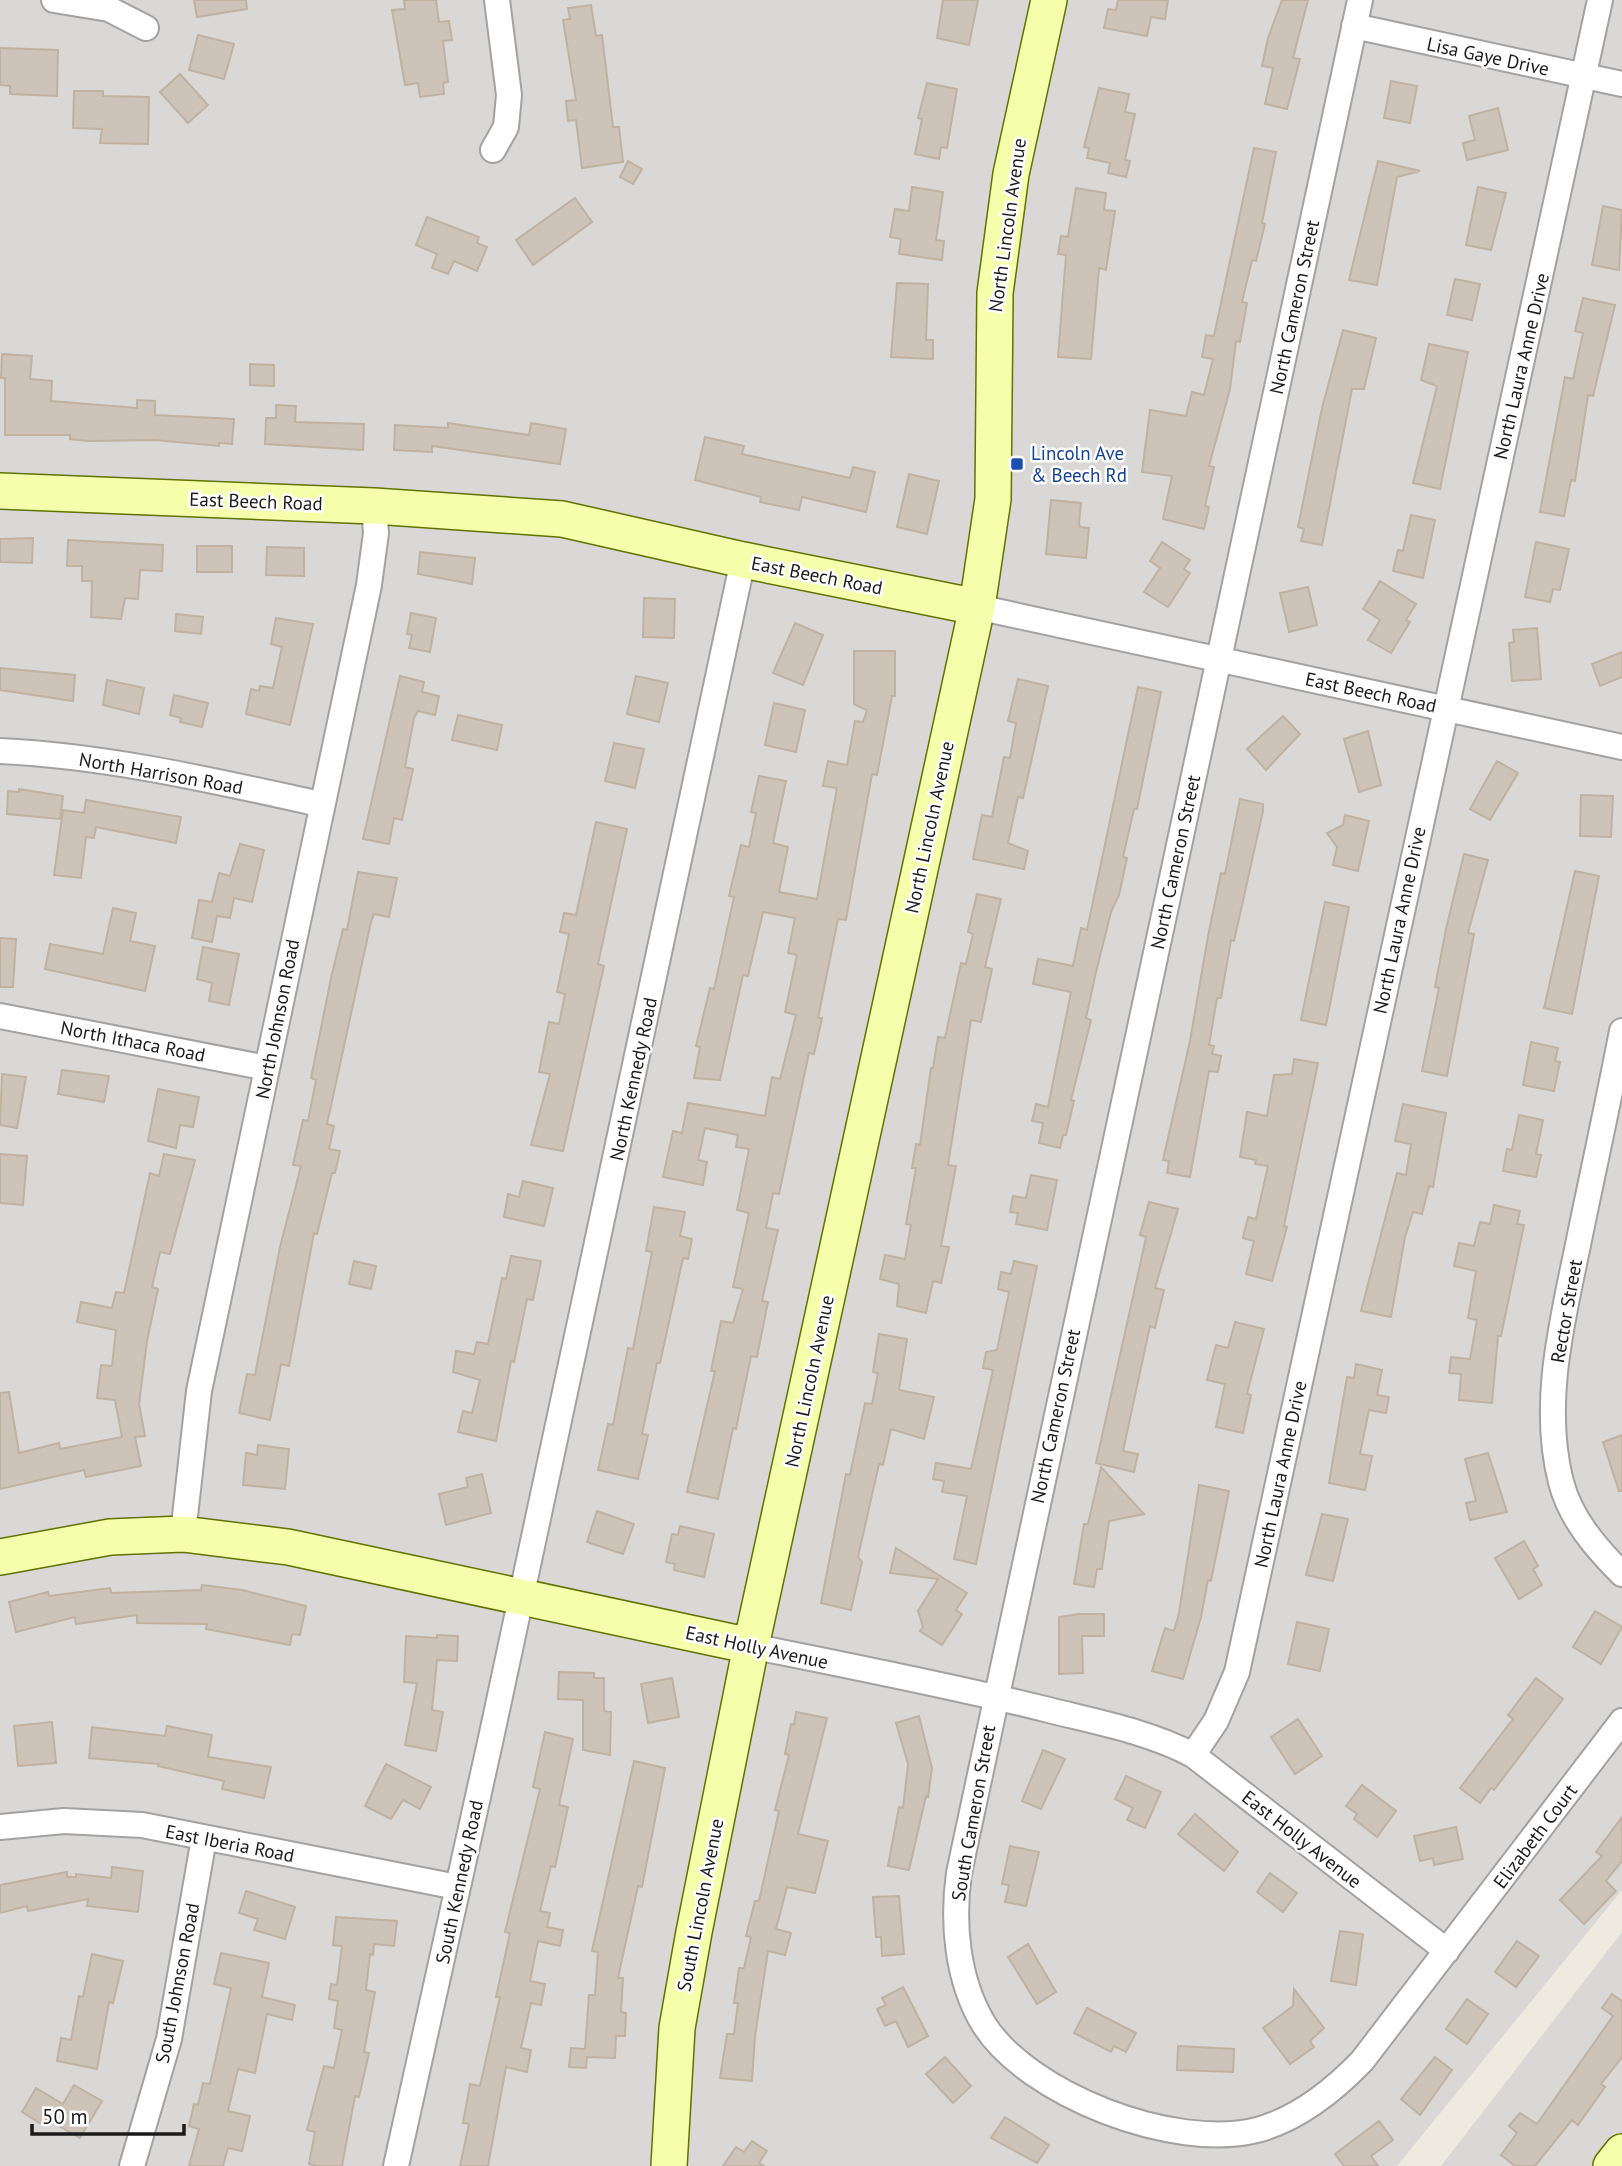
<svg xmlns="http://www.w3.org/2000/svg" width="1622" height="2166" font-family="'PT Sans',sans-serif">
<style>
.residential{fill:#d9d8d7}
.building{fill:#cec3b8;stroke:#c1b1a0;stroke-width:2}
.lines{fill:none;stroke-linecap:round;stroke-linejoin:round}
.street-casing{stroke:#a2a2a2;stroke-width:28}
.secondary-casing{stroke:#5f7300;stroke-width:38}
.street{stroke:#fff;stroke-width:24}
.secondary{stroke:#f5ffab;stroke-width:35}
.transit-dot{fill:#1a4fb4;stroke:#fff;stroke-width:2.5}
.labels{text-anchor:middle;stroke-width:5;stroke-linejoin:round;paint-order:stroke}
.street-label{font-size:19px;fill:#1b1b1b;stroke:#fff}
.transit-label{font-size:19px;fill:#164399;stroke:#fff;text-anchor:start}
</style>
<rect width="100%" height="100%" fill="#eeeadf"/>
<path class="residential" d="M0 0H1622V1890L1397 2166H0Z
M1622 1932V2166H1441Z"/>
<path class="building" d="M194 0H246L247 9 197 17Z
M404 0H436L439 22 449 21 452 40 443 41 448 82 443 83 444 94 420 97 418 83 405 85 392 10 405 9Z
M943 0H978L969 45 937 38Z
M1118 0H1168L1165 19 1151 17 1147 36 1104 28 1108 9 1116 10Z
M1282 0H1308L1293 58 1300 59 1287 109 1265 104 1273 68 1262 66 1268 38Z
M591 5 596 36 602 35 613 127H619L623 162 582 168 576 120 568 121 566 101 576 100 563 20 570 19 568 8Z
M198 35 234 44 224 79 189 70Z
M0 48 58 50 57 96 10 94V86L0 85Z
M180 74 208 105 188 123 160 92Z
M1391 81 1417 86 1410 123 1384 118Z
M927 83 957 89 947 148 941 147 939 159 915 154 922 119 918 118Z
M1099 88 1129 94 1125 112 1135 114 1125 160 1130 161 1126 177 1108 173 1110 163 1087 158 1089 148 1084 147Z
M74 91H103V96L149 97 148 144 100 143 102 129 73 128Z
M1498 108 1508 150 1467 160 1463 143 1475 140 1469 116Z
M1254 148 1276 152 1262 223 1265 224 1256 261 1252 260 1242 302 1247 303 1240 342 1236 341 1230 389 1209 466 1214 467 1205 506 1209 507 1204 529 1163 519 1172 476 1142 472 1150 410 1186 416 1192 392 1204 395 1213 359 1202 357 1206 335 1214 336Z
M628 161 642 169 633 184 620 177Z
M1378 161 1420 171 1397 177 1377 285 1349 280Z
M912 187 943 192 936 240 944 241 942 260 899 254 901 239 890 237 895 209 909 211Z
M1478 187 1506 193 1491 250 1466 245Z
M1076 188 1106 193 1104 210 1115 211 1106 270 1099 268 1091 359 1058 357 1066 255 1058 254 1061 236 1068 237Z
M575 198 592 222 533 265 516 240Z
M1603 206 1622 210 1619 270 1592 265Z
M427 217 479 237 477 243 487 247 477 271 454 261 448 274 432 268 437 254 416 245Z
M1455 279 1480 284 1472 320 1447 315Z
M897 283 928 284 926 340H933V359L891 357Z
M1583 298 1615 305 1593 396 1588 395 1575 481 1571 480 1564 516 1540 512 1565 377 1573 379 1583 333 1575 331Z
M1343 330 1376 338 1364 389H1352L1322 545 1301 541 1304 529 1298 527 1322 408Z
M1429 344 1468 352 1440 489 1413 483 1437 386 1421 380Z
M2 354 32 356 30 379 52 381 51 401 137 408V400L155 401V415L234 419 232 444 219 443V446L155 440 88 441 70 439V435H5V378H1Z
M250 364 274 365V386L250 385Z
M276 405 296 406 295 422 364 424 363 450 265 444 266 418H276Z
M448 423 529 435 531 423 566 429 560 464 432 446V452L394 450 395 425 448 428Z
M705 437 744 446 742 454 850 478 853 467 875 472 866 512 802 497 799 510 760 502 761 497 695 480Z
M909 474 939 481 927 534 897 527Z
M1051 500 1081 503 1079 523 1080 527 1089 528 1086 558 1046 554Z
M1411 515 1435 520 1423 578 1393 571 1398 550 1403 551Z
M33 538 32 563 0 562V539Z
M68 540 163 545 162 571 140 570 138 599 125 598 121 619 91 617 92 581H82V566H67Z
M1162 542 1190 560 1184 569 1190 573 1168 607 1144 592 1160 568 1150 561Z
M1536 542 1569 549 1560 590 1553 589 1550 602 1525 597Z
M197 546H232V572H197Z
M267 547 304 548V576L266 575Z
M420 552 475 558 472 584 418 574Z
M1380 581 1416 604 1406 620 1410 622 1391 653 1368 640 1380 620 1363 609Z
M1308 587 1317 625 1289 632 1280 593Z
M644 598 675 599 674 638 643 637Z
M411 613 436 618 430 652 409 648 412 635 407 634Z
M176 614 203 617 201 634 175 631Z
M276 618 313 624 290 725 246 714 251 689 259 691 260 686 273 688 282 647 271 644Z
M795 623 823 635 803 685 773 673Z
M1537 628 1541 679 1512 681 1509 643 1514 642 1513 630Z
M854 651H895V696H892L877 775 872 774 846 920 838 919 818 1018H822L814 1054 809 1053 779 1194 773 1193 766 1228 778 1230 762 1301 768 1302 757 1357 751 1356 736 1429 733 1428 718 1499 687 1492 715 1371H711L721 1321 733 1323 743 1289 733 1287 749 1213 737 1210 749 1149 736 1147 738 1135 705 1128 698 1160 707 1162 703 1185 663 1177 673 1131 682 1133 688 1103 765 1116 772 1077 780 1079 796 1015 785 1012 797 955 788 953 795 918 763 912 748 976 743 975 720 1080 694 1078 700 1047 696 1046 710 988 714 989 734 897 729 896 741 845 749 847 756 813 751 812 759 776 786 781 773 843 788 847 779 892 817 899 837 788 823 786 828 761 847 765 855 721 863 722 867 710 854 704Z
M1622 652V677L1600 686 1592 664Z
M0 668 75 675 73 701 0 690Z
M400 676 424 682 422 692 439 696 435 715 418 711 414 718 405 767 413 769 402 820 394 818 389 844 363 839Z
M636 676 668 683 659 722 627 714Z
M1018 679 1048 686 1023 798 1018 797 1008 843 1028 851 1024 869 973 859 982 815 992 817 1004 757 1010 758 1016 723 1008 721Z
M107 680 144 688 139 714 103 705Z
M1138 687 1161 692 1137 809H1134L1123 857 1127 858 1119 895 1111 912 1096 972 1086 1018 1091 1020 1071 1100 1074 1101 1066 1135H1063L1060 1148 1039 1143 1043 1123 1032 1121 1036 1104 1048 1107 1071 992 1033 984 1038 959 1073 966 1081 928 1087 930Z
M174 695 208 703 202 727 180 722 181 718 170 715Z
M774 703 805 710 796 752 765 745Z
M458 715 502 725 497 750 452 740Z
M1283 716 1300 734 1266 770 1247 749Z
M1368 731 1381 785 1359 792 1344 739Z
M614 743 644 749 635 788 605 781Z
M1497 761 1518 773 1490 820 1470 809Z
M19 789 63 796 60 819 7 814 8 791 19 792Z
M1581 795 1613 796 1611 837 1580 836Z
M1240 799 1263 804V811L1234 941 1231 940 1221 998H1217L1209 1045 1214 1046 1212 1054 1221 1056 1218 1072 1209 1071 1190 1177 1167 1173 1169 1161 1163 1160 1190 1041 1208 936 1221 873 1225 874Z
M86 800 181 817 176 843 96 827 94 838 86 837 81 878 54 875 63 810 84 813Z
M1345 815 1369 821 1358 871 1333 865 1337 847 1327 833 1343 825Z
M596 822 627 829 598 964 604 966 563 1151 531 1145 550 1074 539 1072 549 1022 559 1024 565 994 557 992 569 934 560 932 564 913 576 915Z
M240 844 264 850 252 902 234 898 230 918 217 916 212 942 192 938 199 900 212 902 219 873 230 876Z
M1464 854 1488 860 1468 933 1474 934 1447 1076 1422 1071 1439 988 1435 987 1446 929Z
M1575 871 1599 876 1572 1014 1544 1008Z
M358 872 397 878 389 917 374 914 371 922 327 1124 334 1126 329 1149 340 1151 335 1173H332L317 1234 314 1233 289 1366 281 1364 270 1420 239 1413 247 1374 255 1375 280 1247 301 1166 293 1165 303 1120 308 1121 316 1080 311 1078 331 978 343 929 347 930Z
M977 894 1001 899 985 967 992 969 981 1022 971 1020 948 1165 956 1166 941 1246 949 1247 941 1283 933 1281 926 1313 897 1306 899 1284 880 1279 885 1255 905 1259 911 1225 906 1224 916 1168H912L916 1144 920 1145 931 1068H933L938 1037 945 1038 961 963 966 964 973 934 968 932Z
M1325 902 1349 907 1326 1025 1301 1020Z
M113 908 136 913 130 941 155 946 145 991 45 969 50 944 103 954Z
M0 938 16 939 13 987H0Z
M203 947 239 954 229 1005 209 1001 212 983 197 979Z
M1531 1042 1558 1048 1555 1061 1560 1062 1554 1091 1523 1085Z
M1294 1059 1318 1063 1284 1226 1287 1227 1272 1281 1246 1274 1254 1241 1243 1238 1248 1217 1256 1219 1268 1166 1255 1164 1256 1160 1240 1157 1247 1112 1267 1116 1274 1075 1292 1074Z
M62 1070 109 1076 104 1102 58 1094Z
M2 1074 26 1077 17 1128 0 1125Z
M158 1089 199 1097 193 1127 180 1125 176 1148 148 1141Z
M1403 1104 1446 1113 1433 1187 1429 1186 1422 1214 1413 1212 1405 1237 1391 1317 1361 1311 1397 1173 1406 1175 1411 1144 1395 1141Z
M1519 1115 1543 1120 1536 1154 1541 1155 1536 1177 1503 1171 1507 1149 1512 1150Z
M0 1154 27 1156 23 1205 0 1203Z
M164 1154 195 1160 170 1254 160 1252 152 1287 158 1289 147 1341 139 1404 145 1436 135 1437 141 1466 86 1477 84 1470 0 1489V1393L9 1392 19 1453 59 1443 60 1449 122 1437 115 1400 97 1398 101 1365 112 1366 116 1330 77 1322 81 1302 112 1308 116 1292 124 1293 150 1173 159 1176Z
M1031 1175 1057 1180 1047 1230 1016 1224 1018 1213 1010 1212 1013 1196 1026 1198Z
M523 1181 553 1188 544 1226 504 1217 508 1194 519 1197Z
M1149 1202 1178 1209 1155 1288 1164 1290 1155 1328 1150 1326 1123 1451 1138 1454 1134 1472 1096 1463 1142 1256 1146 1237 1140 1235Z
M1494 1205 1520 1211 1517 1224 1524 1225 1501 1336H1498L1492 1403 1459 1400 1461 1374 1449 1373 1451 1357 1470 1359 1477 1320 1468 1318 1476 1271 1454 1266 1459 1243 1474 1246 1480 1222 1490 1224Z
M654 1207 685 1212 680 1236 692 1239 688 1259 683 1258 660 1363H657L642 1434 648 1435 638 1479 598 1470 608 1424 613 1425 628 1348 633 1349 652 1252 646 1251Z
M511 1256 541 1261 533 1300 527 1299 514 1362 511 1361 496 1441 458 1432 463 1411 472 1413 480 1380 453 1372 456 1351 474 1354 477 1342 488 1344 502 1278 506 1279Z
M354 1261 376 1266 371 1289 349 1284Z
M1014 1261 1037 1266 976 1564 954 1559 967 1496 942 1492 944 1481 933 1479 936 1463 971 1469 993 1370 983 1368 986 1352 997 1350 1009 1292 998 1289 1001 1272 1011 1274Z
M1235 1322 1264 1329 1247 1394 1251 1395 1243 1433 1216 1427 1225 1384 1207 1380 1216 1345 1228 1348Z
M879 1334 907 1339 899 1390 934 1397 924 1439 891 1429 883 1465 879 1464 858 1557 862 1562 851 1610 821 1603 846 1474 850 1475 865 1403 872 1404 878 1373 873 1372Z
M1356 1364 1382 1370 1377 1395 1389 1397 1386 1413 1369 1410 1360 1454 1372 1456 1365 1490 1329 1483 1347 1377 1354 1378Z
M1622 1435V1491H1619L1603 1442Z
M258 1445 289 1449 285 1489 243 1485 246 1453 257 1455Z
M1488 1453 1507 1512 1470 1520 1466 1503 1476 1501 1465 1459Z
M1101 1467 1144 1514 1109 1521 1102 1569H1097L1094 1587 1074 1584 1084 1524H1088Z
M482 1474 491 1513 446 1525 439 1494 468 1487 466 1478Z
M1199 1485 1229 1491 1211 1581 1208 1580 1201 1617 1183 1679 1152 1671 1165 1628 1174 1631 1179 1613Z
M597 1511 634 1524 623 1554 587 1542Z
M1322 1514 1348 1519 1333 1581 1306 1575Z
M680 1526 714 1534 704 1577 674 1570 675 1564 666 1562 672 1534 678 1535Z
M1524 1541 1538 1566 1533 1569 1542 1585 1519 1599 1495 1558Z
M896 1548 967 1593 956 1610 962 1614 942 1645 920 1631 923 1627 918 1611 938 1579 890 1573Z
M202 1585 242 1590 306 1606 300 1635 292 1634 290 1645 206 1629 207 1624 137 1623V1615L76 1624 75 1617 16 1632 9 1602 48 1592 49 1596 110 1588 111 1593 201 1590Z
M1595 1611 1622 1627 1601 1664 1573 1647Z
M1079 1614H1104V1636H1082L1083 1673 1059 1674V1617Z
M1297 1622 1329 1629 1320 1671 1288 1664Z
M437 1635 458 1636 457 1661 437 1660 432 1710 443 1712 436 1751 405 1745 417 1683 404 1682 406 1636 437 1638Z
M559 1672 594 1673V1678H604V1711L611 1712 610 1755 583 1750V1700L558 1699Z
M672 1678 679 1717 648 1723 641 1684Z
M1536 1678 1563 1699 1494 1790 1491 1788 1480 1803 1460 1788 1513 1719 1508 1715Z
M796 1712 827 1718 798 1834 828 1841 815 1893 787 1887 776 1929 791 1933 785 1955 768 1951 755 2036 752 2081 720 2078 727 2034H734L738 2003H734L739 1968H744L751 1937 746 1936 755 1901H759L779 1811 775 1810 789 1755 785 1754 791 1724 794 1725Z
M919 1716 932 1768 928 1797 926 1796 909 1870 888 1866 899 1807 903 1808 908 1764 896 1723Z
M1298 1719 1322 1756 1295 1774 1271 1737Z
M52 1722 56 1763 18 1766 14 1726Z
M167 1726 212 1735 208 1757 271 1767 264 1798 222 1789 224 1781 158 1766 159 1764 89 1758 92 1727 165 1736Z
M545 1732 573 1739 559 1805 568 1807 555 1867 551 1866 540 1911 550 1913 547 1927 563 1930 560 1946 538 1941 530 1981 545 1984 541 2005 531 2003 521 2048 531 2050 527 2072 506 2067 488 2166H460L469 2124 463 2123 470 2084 480 2086 500 1997H496L510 1933 505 1932 540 1789 533 1787Z
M1043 1750 1065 1759 1041 1809 1022 1801Z
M634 1761 665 1768 642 1887 638 1886 618 1978H623L621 2012 626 2013 625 2036H616L615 2058 587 2057 586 2068 569 2067 571 2048 585 2049 589 1995H595L598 1952 592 1951Z
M386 1764 431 1787 420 1809 403 1800 391 1819 365 1806Z
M1126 1776 1161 1792 1145 1828 1127 1820 1133 1808 1115 1799Z
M1362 1785 1396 1811 1377 1837 1354 1819 1357 1814 1346 1806Z
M1195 1814 1238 1852 1224 1871 1178 1834Z
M1622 1817V1861L1606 1881 1616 1891 1584 1924 1560 1900 1602 1856 1596 1852Z
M1456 1827 1463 1859 1434 1865 1433 1858 1420 1861 1414 1836Z
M1010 1846 1039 1852 1026 1906 1005 1902 1009 1885 1002 1884Z
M112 1867 143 1871 138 1912 87 1906 88 1899 28 1911 27 1906 0 1913V1885L67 1872V1877H76V1874L111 1878Z
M1270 1873 1297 1893 1283 1912 1257 1892Z
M246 1891 295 1907 285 1939 254 1930 258 1919 239 1913Z
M899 1896 904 1954 882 1956 881 1937H876L873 1897Z
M336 1917 397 1921 394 1946 374 1944 373 1955 370 1954 366 1990 375 1992 364 2052 369 2053 359 2097 355 2096 342 2166H319L309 2164 315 2132 307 2130 324 2066 334 2068 342 2030 334 2028 338 2001 329 1999 331 1984 337 1985 342 1946 333 1945Z
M1340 1931 1363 1934 1356 1985 1331 1981Z
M1517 1941 1539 1956 1516 1987 1495 1972Z
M1028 1944 1056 1992 1037 2004 1008 1957Z
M221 1953 269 1963 262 1997 295 2005 292 2020 267 2014 255 2073 238 2069 228 2111 250 2116 242 2151 228 2148 223 2166H189L199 2129 189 2126 194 2104 198 2105 203 2083 210 2084 231 1988 214 1984Z
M92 1954 123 1961 113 2003 109 2002 97 2069 57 2061 61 2038 71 2040 79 1996 83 1997Z
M903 1987 928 2036 908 2047 896 2021 885 2026 877 2009 886 2005 882 1998Z
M1294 1989 1324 2028 1310 2041 1314 2047 1290 2064 1263 2028 1293 2006Z
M1612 1994 1622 2001V2057L1601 2084 1605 2087 1578 2125 1572 2120 1535 2166H1515L1501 2155 1517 2133 1509 2126 1520 2113 1537 2124 1613 2016 1602 2008Z
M1467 1999 1488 2014 1467 2044 1446 2029Z
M1087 2008 1136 2033 1126 2052 1114 2046 1111 2052 1074 2033Z
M1178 2046 1234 2049 1233 2072 1177 2070Z
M945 2057 971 2086 953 2103 926 2074Z
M1435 2057 1452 2070 1420 2115 1401 2099Z
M74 2085 102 2101 80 2138 46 2119 43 2125 22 2112 36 2088 63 2104Z
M1005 2117 1049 2145 1037 2163 991 2138Z
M1379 2121 1393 2140 1371 2156 1378 2166H1344L1335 2154Z
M752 2141 767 2151 759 2163 764 2166H723L736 2147 744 2152Z"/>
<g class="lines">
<defs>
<path id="street" d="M54 0 109 9 146 28
M1360 0 959 1873C952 1923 957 1979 983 2023 1027 2095 1175 2151 1257 2130 1298 2119 1333 2091 1362 2061L1622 1721
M1354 26 1622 84
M493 150 506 127 509 95 497 0
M977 607 1622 747
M0 751C108 756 215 781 320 804
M0 1016 267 1068
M1622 1031C1609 1099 1594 1167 1580 1235 1564 1315 1540 1401 1561 1482 1570 1518 1596 1548 1622 1574
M183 1534 199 1391 369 585 376 533 374 506
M751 1646C850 1666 948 1685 1045 1709 1096 1722 1147 1731 1193 1755L1447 1951
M1193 1755 1216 1721 1237 1672 1600 0
M0 1827 64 1821 142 1825 457 1887
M132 2166 169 2039 204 1838
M396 2166 491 1738 743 560"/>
<path id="secondary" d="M0 491 374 506 562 519 743 560 977 607
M0 1557 110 1537 183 1534 288 1547 751 1646
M669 2166 677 2028 694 1932 751 1646 977 607 993 499 995 293 1011 174 1049 0
M1611 2166 1622 2152"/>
</defs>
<use href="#street" class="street-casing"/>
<use href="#secondary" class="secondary-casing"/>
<use href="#street" class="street"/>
<use href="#secondary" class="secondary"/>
</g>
<rect class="transit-dot" x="1010" y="457" width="14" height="14" rx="3.5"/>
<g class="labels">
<g class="street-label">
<text transform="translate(1488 56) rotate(12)" y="7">Lisa Gaye Drive</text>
<text transform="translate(1007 225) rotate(-82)" y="7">North Lincoln Avenue</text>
<text transform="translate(1294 307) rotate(-78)" y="7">North Cameron Street</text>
<text transform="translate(1521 366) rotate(-77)" y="7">North Laura Anne Drive</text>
<text transform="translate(256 501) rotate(2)" y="7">East Beech Road</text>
<text transform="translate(817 575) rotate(11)" y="7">East Beech Road</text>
<text transform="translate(1371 692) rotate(12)" y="7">East Beech Road</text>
<text transform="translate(161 773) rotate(10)" y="7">North Harrison Road</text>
<text transform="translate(929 827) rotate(-78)" y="7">North Lincoln Avenue</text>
<text transform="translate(1175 862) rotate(-78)" y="7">North Cameron Street</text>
<text transform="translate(1399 920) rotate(-78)" y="7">North Laura Anne Drive</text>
<text transform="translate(277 1019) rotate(-79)" y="7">North Johnson Road</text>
<text transform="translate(133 1041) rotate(11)" y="7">North Ithaca Road</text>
<text transform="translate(633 1079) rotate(-78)" y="7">North Kennedy Road</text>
<text transform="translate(1566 1311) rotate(-80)" y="7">Rector Street</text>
<text transform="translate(809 1381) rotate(-78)" y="7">North Lincoln Avenue</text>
<text transform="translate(1055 1416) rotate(-78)" y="7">North Cameron Street</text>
<text transform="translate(1280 1474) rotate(-78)" y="7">North Laura Anne Drive</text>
<text transform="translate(757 1647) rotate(12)" y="7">East Holly Avenue</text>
<text transform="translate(973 1813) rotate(-80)" y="7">South Cameron Street</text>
<text transform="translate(1535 1836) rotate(-53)" y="7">Elizabeth Court</text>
<text transform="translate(1302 1839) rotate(38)" y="7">East Holly Avenue</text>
<text transform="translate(230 1843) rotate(11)" y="7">East Iberia Road</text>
<text transform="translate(459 1882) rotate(-78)" y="7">South Kennedy Road</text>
<text transform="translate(700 1905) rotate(-79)" y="7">South Lincoln Avenue</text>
<text transform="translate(177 1983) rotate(-79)" y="7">South Johnson Road</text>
</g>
<g class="transit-label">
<text x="1031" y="460">Lincoln Ave<tspan x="1031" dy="22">&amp; Beech Rd</tspan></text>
</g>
</g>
<path d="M32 2124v10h152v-10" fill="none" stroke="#1b1b1b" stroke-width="3.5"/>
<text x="42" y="2124" font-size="21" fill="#1b1b1b" stroke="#ffffff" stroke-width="5" paint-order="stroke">50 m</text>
</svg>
